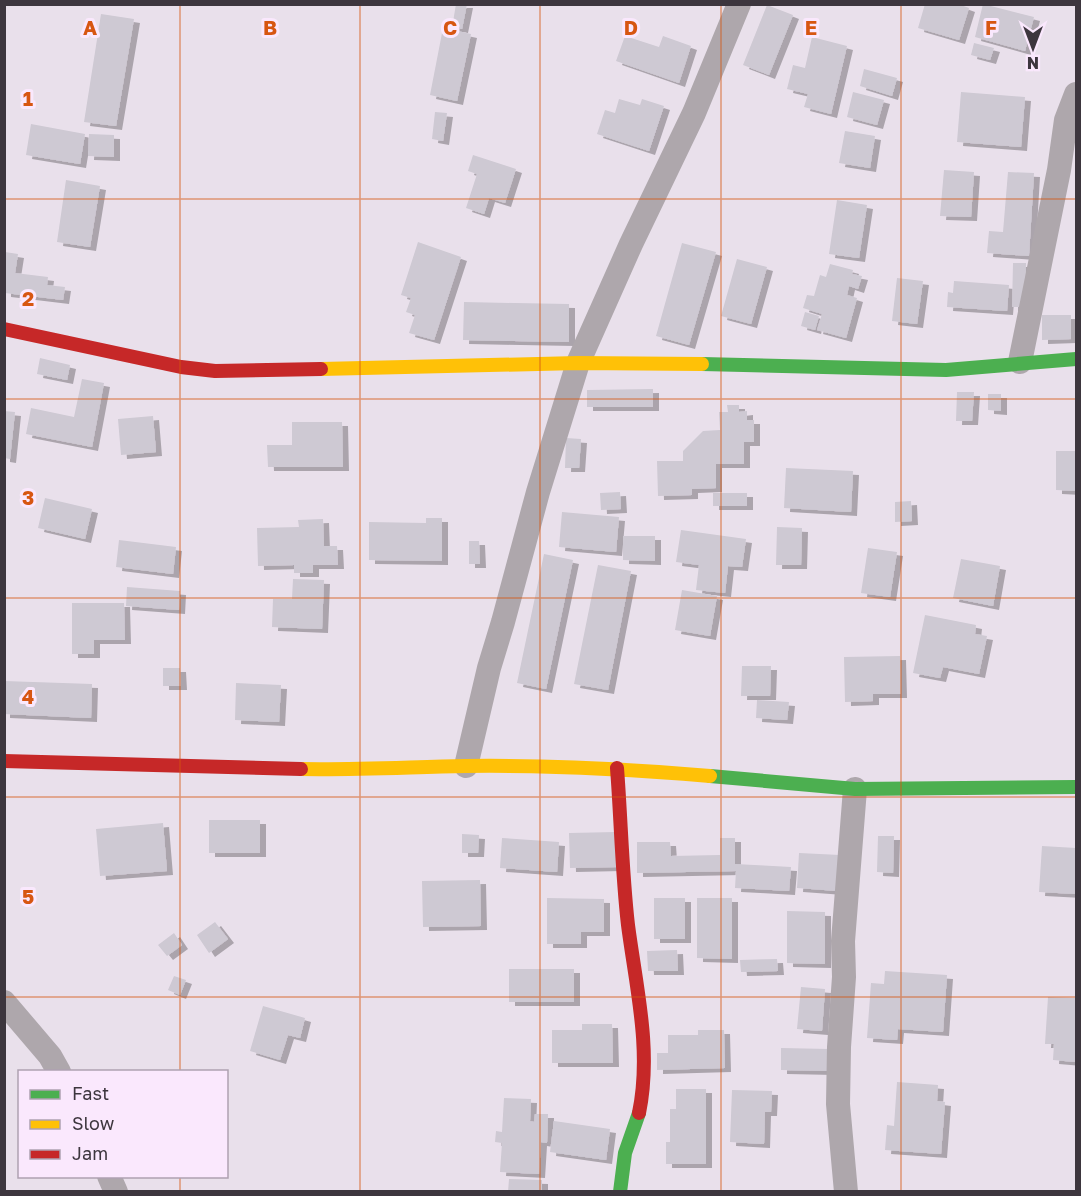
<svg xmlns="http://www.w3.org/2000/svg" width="1081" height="1196" font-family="'Golos Text',sans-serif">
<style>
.building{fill:#cec9d3;filter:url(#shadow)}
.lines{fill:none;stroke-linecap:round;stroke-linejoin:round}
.street{stroke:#aea7ac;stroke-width:24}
.fast{stroke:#4caf50;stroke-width:14}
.slow{stroke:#ffc107;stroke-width:14}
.jam{stroke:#c62828;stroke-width:14}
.grid{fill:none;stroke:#d75611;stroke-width:1.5;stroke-opacity:0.55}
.grid-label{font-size:20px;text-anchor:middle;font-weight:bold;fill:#d75611;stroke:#fae8fd;stroke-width:6;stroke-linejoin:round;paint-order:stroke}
</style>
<defs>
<filter id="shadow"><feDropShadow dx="6" dy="4" stdDeviation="0" flood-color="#0004"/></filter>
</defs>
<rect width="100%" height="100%" fill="#e9e0eb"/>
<path class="building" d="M456 4H467L462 29 452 28Z
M925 4H958L969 8 959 40 918 28Z
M983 4 1034 17 1025 51 975 37Z
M767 5 793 15 769 75 743 65Z
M101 14 134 19 116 126 84 122Z
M443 28 471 34 457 101 430 95Z
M625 36 659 47 663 36 691 46 679 83 616 61Z
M812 37 847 46 831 114 804 107 808 94 787 89 793 65 805 68Z
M974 43 994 48 990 60 971 55Z
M864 69 897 78 892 96 860 86Z
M853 92 884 100 877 125 847 117Z
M961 92 1025 97 1021 147 957 142Z
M619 99 640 105 642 99 664 106 649 151 597 134 605 110 615 113Z
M435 112 447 113 443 141 432 139Z
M31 124 85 134 80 164 26 155Z
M845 131 875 136 870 168 839 163Z
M89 134 114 135V157L88 156Z
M473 155 516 169 505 203 489 198 484 214 466 208 477 174 468 171Z
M944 170 974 172 971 217 940 216Z
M1008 172 1034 173 1029 256 987 253 989 231 1003 232Z
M66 180 100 186 90 247 57 242Z
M837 200 867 205 859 258 829 254Z
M418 242 461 257 434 340 409 333 415 315 406 312 411 298 401 295Z
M682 243 716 252 689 345 656 336Z
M5 252 18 254 15 273 48 277 47 285 65 287 63 300 5 293Z
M737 259 767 267 751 324 721 316Z
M1013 263H1026L1025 307H1012Z
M830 264 853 270 852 274 862 276 858 289 849 286 847 295 857 298 846 338 817 330 822 314 803 308 807 295 814 296 820 275 826 277Z
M897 278 923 281 917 324 892 321Z
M954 281 1009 285 1007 311 947 307 948 292 953 293Z
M464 302 569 304V342L463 340Z
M805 312 819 316 815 330 801 326Z
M1042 315H1071V339L1042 340Z
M40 358 70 365 67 380 37 374Z
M82 379 104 383 92 447 26 434 31 408 74 417Z
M653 389V407H587V390Z
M957 392H974L972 421H956Z
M988 394H1001V411L988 410Z
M727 405H739V412L747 411V420H754V442H744V464H716V488L692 489V495L658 496 657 461H683V451L703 431 720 430 719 412H728Z
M4 411 15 412 10 459 4 458Z
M153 416 156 452 121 455 118 419Z
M292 422H342L343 467H268L267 445H292Z
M566 438 581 439 579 468H565Z
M1056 451H1076V491L1056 490Z
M786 468 853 471 851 512 784 508Z
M620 492 621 509 601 510 600 493Z
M713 493H747V506H713Z
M45 498 92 509 85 539 38 528Z
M911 501 912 521 895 522V502Z
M562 512 619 517 616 552 559 547Z
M426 518H442V561L369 560V522L426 523Z
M323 519 324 546H337L338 565H313V573H294V565L258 566 257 528 299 527 298 520Z
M777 527 802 528 801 565H776Z
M681 530 746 539 742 567 728 566 725 593 696 590 699 565 676 562Z
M623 536H655V561L623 560Z
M119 540 176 547 173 574 116 567Z
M469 541H479L480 564H469Z
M868 548 897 552 890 597 861 593Z
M544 554 573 560 546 689 517 683Z
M961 559 1000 566 993 606 953 598Z
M598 565 631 571 608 690 574 684Z
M293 579 324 580 322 629 272 627 273 599H292Z
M127 587 180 591 179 610 126 606Z
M682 590 717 596 710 636 675 630Z
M72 603H124L125 640H94V654H72Z
M925 615 976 625 975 634 987 636 979 674 943 667 940 678 913 673Z
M900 656 901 694H873V701L845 702 844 657Z
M742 666H771L770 696H741Z
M163 668H180L181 686H163Z
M4 681 92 684 91 718 4 714Z
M236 683 281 685 279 722 235 720Z
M757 700 789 702 787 720 756 718Z
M209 820H260V853H209Z
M163 823 167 871 100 876 96 829Z
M616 832 617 867 570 868 569 833Z
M462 834 479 835 478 853H462Z
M878 836H894L893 873 877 872Z
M502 838 559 842 557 872 500 868Z
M720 838H735V864L791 867 789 891 735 888 736 871 637 873V842H670L671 856 720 855Z
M1042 846 1076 848V894L1039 892Z
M799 853 840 855 838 891 797 888Z
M480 880 481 926 423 927 422 881Z
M547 898 604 899V932H581V944H547Z
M654 898H685V939H654Z
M697 898H732V959L697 958Z
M787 911 825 912V964L787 963Z
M215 922 228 939 209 953 197 935Z
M174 933 182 945 167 956 158 945Z
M677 950 678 971H648L647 951Z
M777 959 778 971 741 972 740 960Z
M509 969H574V1002H509Z
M885 971 947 975 943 1032 898 1029 897 1040 867 1038 871 983 884 984Z
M174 976 186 980 180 995 168 990Z
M801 987 825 989 822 1031 797 1029Z
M1048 997 1076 998V1062L1053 1060 1054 1044H1045Z
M263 1006 305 1018 300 1038 288 1035 280 1060 250 1051Z
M582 1024H612L613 1063H552V1030H582Z
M698 1030H724L725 1068 657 1070V1053H668V1035H698Z
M781 1048 829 1049V1071L781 1070Z
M897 1082 938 1085 937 1101 945 1102 941 1154 885 1150 887 1125 894 1126Z
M676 1089H706V1164H666V1142H670V1109H676Z
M732 1090 772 1091 771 1112H765L764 1144 730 1142Z
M504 1098 531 1099 530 1121 534 1122 535 1114H548L547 1143 541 1142 539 1174 500 1172 502 1143 495 1142 496 1131 502 1132Z
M554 1121 610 1129 606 1160 550 1152Z
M509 1179 542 1180V1192H508Z"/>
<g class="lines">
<path class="street" d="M1020 362 1059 170 1066 120 1076 94
M466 766 489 668 503 622 538 492 578 363 631 244 694 113 739 4
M4 1002 50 1056 59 1072
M109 1176 116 1192
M846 1192 838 1104 839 1047 844 977 843 941 855 789"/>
<path class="fast" d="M702 364 946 370 1076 359
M710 776 855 789 1076 787
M620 1192 625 1153 639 1113"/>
<path class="slow" d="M321 369 578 363 702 364
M301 769C356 770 410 767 465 766 547 765 629 769 710 776"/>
<path class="jam" d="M4 329 181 367 215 371 321 369
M4 761 301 769
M617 768C621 820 622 873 628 925 636 987 652 1050 639 1113"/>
</g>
<path class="grid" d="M180 4V1072M360 4V1192M540 4V1192M721 4V1192M901 4V1192M4 199H1076M4 399H1076M4 598H1076M4 797H1076M4 997H1076M180 1176V1192"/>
<g class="grid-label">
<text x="90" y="35">A</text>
<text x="270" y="35">B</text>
<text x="450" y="35">C</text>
<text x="631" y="35">D</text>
<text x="811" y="35">E</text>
<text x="991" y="35">F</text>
<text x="28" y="106">1</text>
<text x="28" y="306">2</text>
<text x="28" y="505">3</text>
<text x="28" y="704">4</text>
<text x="28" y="904">5</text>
</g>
<rect width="1081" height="1196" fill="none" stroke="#3d363e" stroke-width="12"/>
<rect x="18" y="1070" width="210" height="108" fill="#fae8fd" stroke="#aea1b1" stroke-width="1.5"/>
<rect x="30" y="1090" width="30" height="9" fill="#4caf50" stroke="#aea1b1" stroke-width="1.5"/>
<text x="72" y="1100" font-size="18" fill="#3d363e">Fast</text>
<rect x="30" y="1120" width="30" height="9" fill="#ffc107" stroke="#aea1b1" stroke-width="1.5"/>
<text x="72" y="1130" font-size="18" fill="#3d363e">Slow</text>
<rect x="30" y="1150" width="30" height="9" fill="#c62828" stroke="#aea1b1" stroke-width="1.5"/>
<text x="72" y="1160" font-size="18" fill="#3d363e">Jam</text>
<g transform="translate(1033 48) rotate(180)" stroke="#fae8fd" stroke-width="4.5" paint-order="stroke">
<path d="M0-4.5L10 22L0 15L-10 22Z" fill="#3d363e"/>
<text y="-9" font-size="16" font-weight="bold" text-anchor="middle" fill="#3d363e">N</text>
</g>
</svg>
